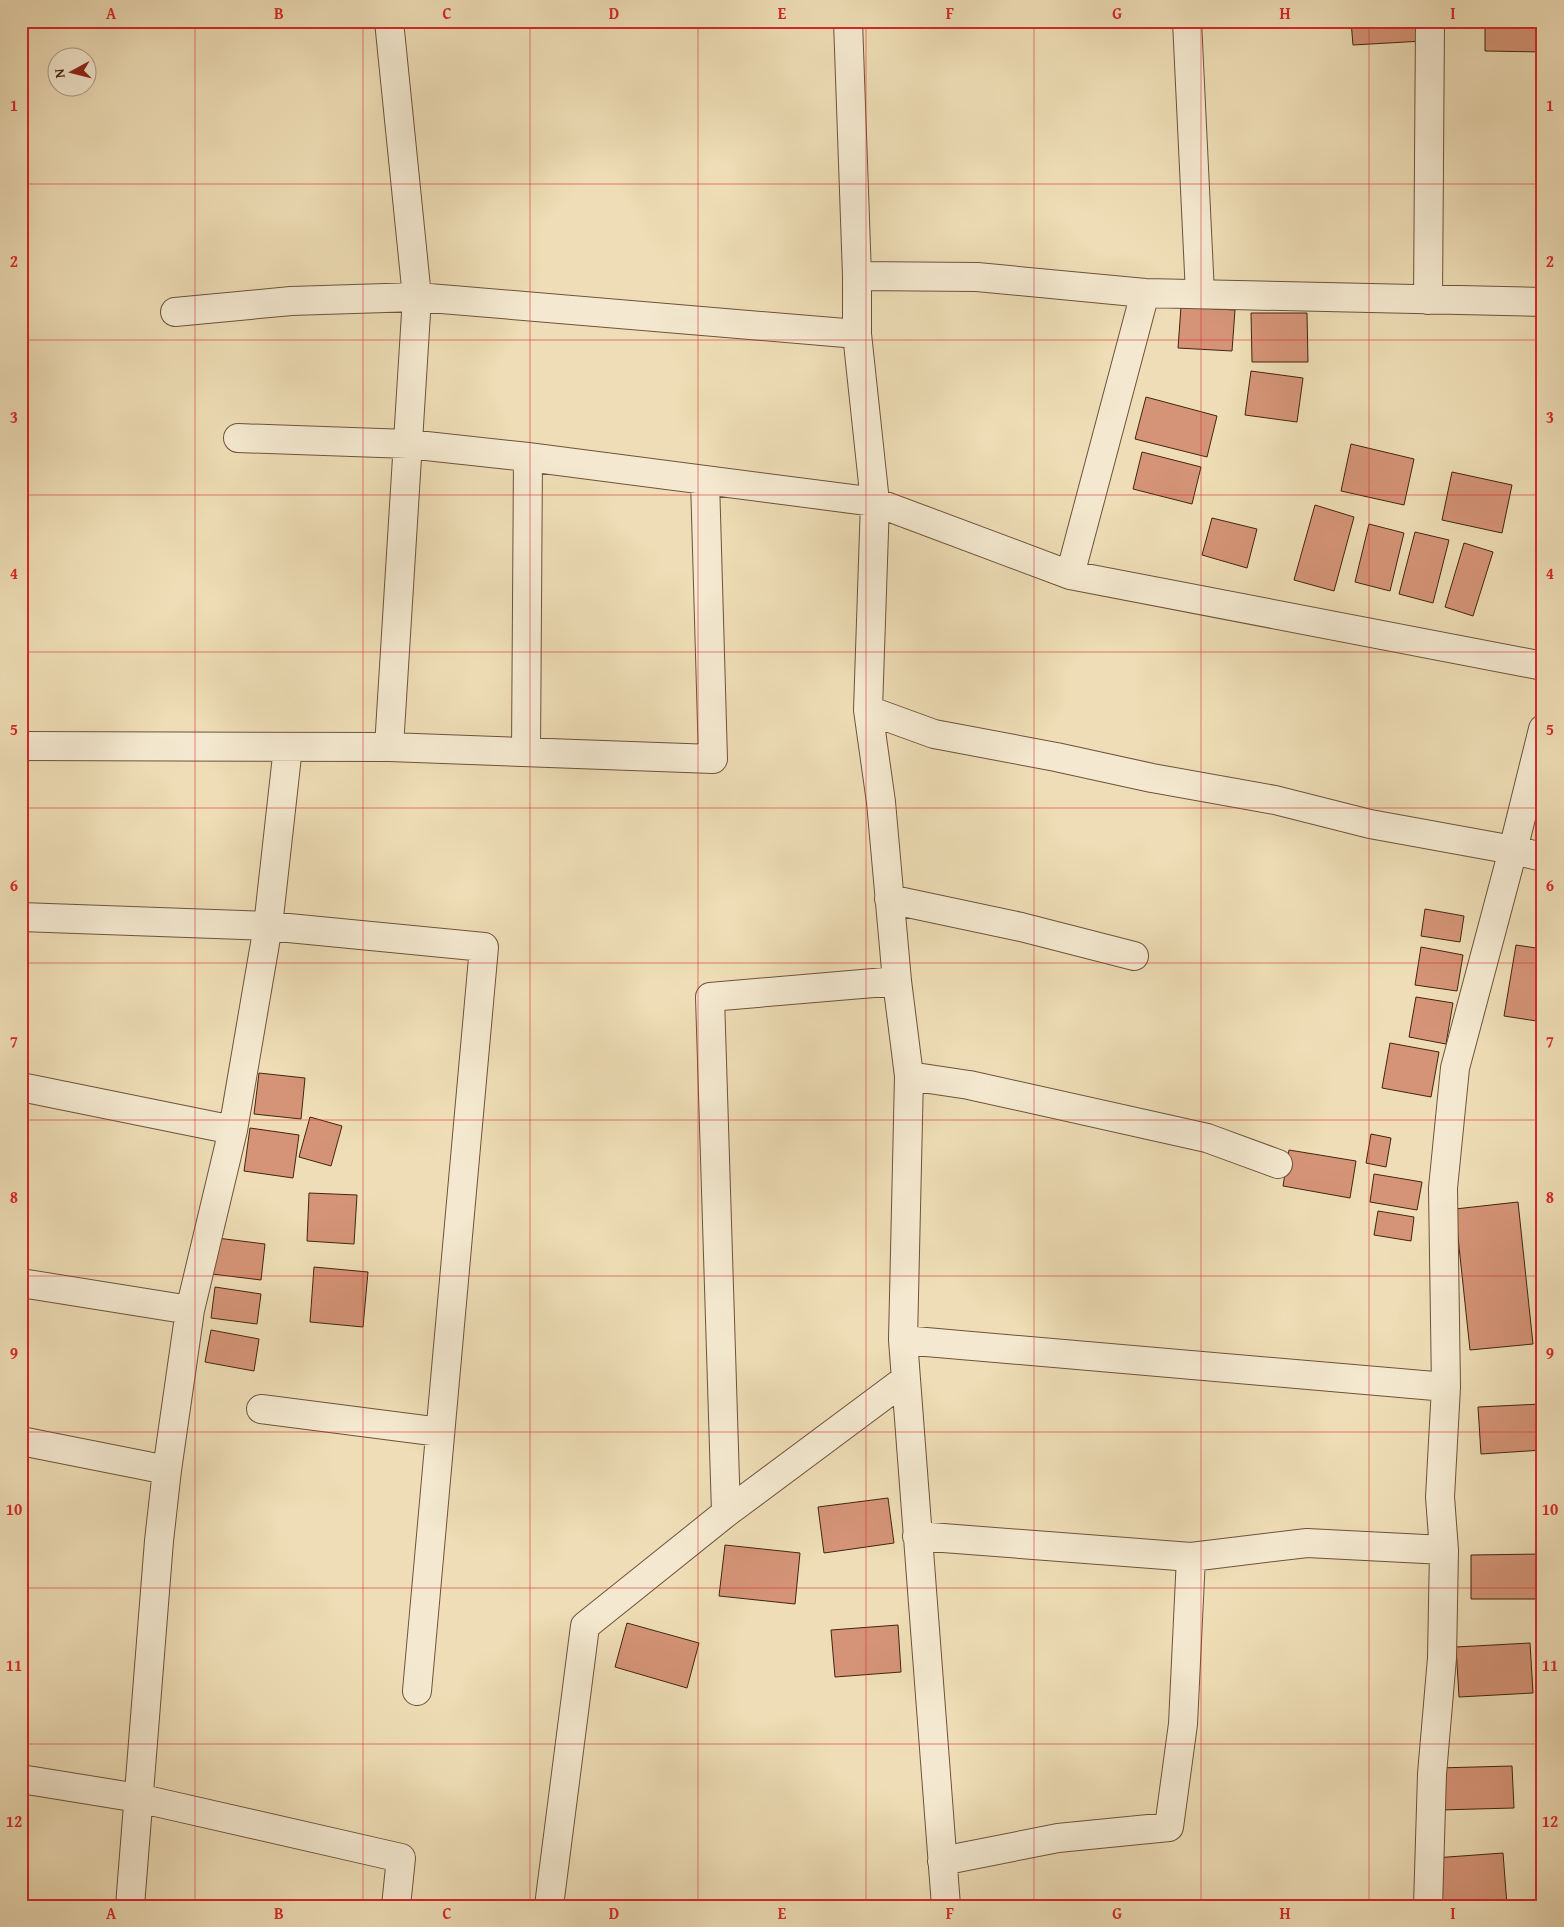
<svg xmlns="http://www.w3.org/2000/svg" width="1564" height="1927" font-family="'Gentium Book Plus',serif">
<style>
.building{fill:#d59477;stroke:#43250f}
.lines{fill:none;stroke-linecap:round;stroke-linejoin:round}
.minor-casing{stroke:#6e5339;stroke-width:30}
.minor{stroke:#f4e9d0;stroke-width:28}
.grid{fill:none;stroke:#d62828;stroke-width:1;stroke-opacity:0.55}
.neatline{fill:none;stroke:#d62828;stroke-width:2}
.grid-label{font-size:16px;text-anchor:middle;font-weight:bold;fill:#d62828}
</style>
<rect width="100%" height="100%" fill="#eeddb6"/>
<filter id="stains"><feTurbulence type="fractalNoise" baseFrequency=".004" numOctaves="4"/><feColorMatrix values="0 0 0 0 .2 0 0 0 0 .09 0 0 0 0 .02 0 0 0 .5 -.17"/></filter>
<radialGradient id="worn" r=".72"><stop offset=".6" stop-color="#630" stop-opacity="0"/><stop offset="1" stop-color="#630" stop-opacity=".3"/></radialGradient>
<path class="building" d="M1351 21H1421L1423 41 1353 45Z
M1485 21H1543V52L1485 51Z
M1181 307 1235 310 1232 351 1178 348Z
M1251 313H1307L1308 362H1252Z
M1251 371 1303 378 1297 422 1245 415Z
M1146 397 1217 416 1207 457 1135 439Z
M1351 444 1414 459 1404 505 1341 491Z
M1142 452 1201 467 1192 504 1133 489Z
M1452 472 1512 485 1502 533 1442 520Z
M1315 505 1354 517 1334 591 1294 580Z
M1212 518 1257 529 1247 568 1202 555Z
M1369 524 1404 533 1390 591 1355 582Z
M1415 532 1449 540 1433 603 1399 594Z
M1464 543 1493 552 1473 616 1445 607Z
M1425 909 1464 916 1460 942 1421 936Z
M1516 945 1543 949V1022L1504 1016Z
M1421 947 1463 955 1457 991 1415 985Z
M1416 997 1453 1003 1446 1044 1409 1037Z
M1390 1043 1439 1052 1431 1097 1382 1088Z
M259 1073 305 1078 301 1119 254 1114Z
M310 1117 342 1126 331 1166 299 1157Z
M250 1128 299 1135 293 1178 244 1171Z
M1371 1134 1391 1138 1386 1167 1366 1163Z
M1289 1150 1356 1161 1350 1198 1283 1186Z
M1374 1174 1422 1182 1417 1210 1370 1202Z
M309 1193 357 1195 354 1244 307 1241Z
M1518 1202 1533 1344 1470 1350 1455 1209Z
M1378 1211 1414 1217 1411 1241 1374 1235Z
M217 1238 265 1244 261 1280 212 1274Z
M314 1267 368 1272 363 1327 310 1322Z
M215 1287 261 1294 257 1324 211 1318Z
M211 1330 259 1339 254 1371 205 1362Z
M1541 1404 1543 1450 1481 1454 1478 1407Z
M888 1498 894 1543 824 1553 818 1507Z
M725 1545 800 1553 795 1604 719 1596Z
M1543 1554V1599H1471V1555Z
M1538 1617H1543V1677H1539Z
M627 1623 699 1643 687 1688 615 1667Z
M898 1625 901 1672 835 1677 831 1630Z
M1530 1643 1533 1693 1459 1697 1456 1647Z
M1512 1766 1514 1808 1439 1810 1437 1768Z
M1503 1853 1507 1905 1438 1906 1434 1858Z"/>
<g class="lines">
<defs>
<path id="minor" d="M389 21 417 297 857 334
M848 21 857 276V334L875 502 868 710 881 802 897 981 909 1076 903 1340 946 1906
M1187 21 1200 294
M857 276 977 277 1145 293 1543 302
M1428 300 1430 21
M238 438 408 444 528 457 875 502 1070 575 1543 666
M1070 575 1145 293
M868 710 934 734 1056 757 1152 778 1275 800 1370 824 1513 850 1543 729
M21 746 389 747 417 297 291 301 175 312
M389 747 713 759 705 480
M526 752 528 457
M889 899 1021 927 1134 956
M21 917 268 926 484 947 417 1691
M909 1076 969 1085 1207 1138 1278 1164
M21 1087 233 1130
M21 1283 190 1310
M903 1340 1446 1387 1443 1188 1455 1068 1513 850 1543 857
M261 1409 440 1432
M21 1441 167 1470
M726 1513 710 997 897 981
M917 1536 1191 1557
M21 1779 138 1798 401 1858 396 1906
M942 1861 1058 1838 1169 1827 1183 1724 1191 1557 1307 1543 1444 1550
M130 1906 159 1541 167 1470 190 1310 233 1130 268 926 288 747
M549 1906 585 1626 726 1513 906 1379
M1428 1906 1432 1774 1442 1658 1444 1550 1440 1497 1446 1387"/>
</defs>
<use href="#minor" class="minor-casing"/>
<use href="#minor" class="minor"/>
</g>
<path class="grid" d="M195 21V1906M363 21V1906M530 21V1906M698 21V1906M866 21V1906M1034 21V1906M1201 21V1906M1369 21V1906M21 184H1543M21 340H1543M21 495H1543M21 652H1543M21 808H1543M21 963H1543M21 1120H1543M21 1276H1543M21 1432H1543M21 1588H1543M21 1744H1543"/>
<rect width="1564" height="1927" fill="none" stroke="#eeddb6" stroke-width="55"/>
<g transform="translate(72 72) rotate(263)"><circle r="24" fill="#f4e9d0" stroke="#ad9b83"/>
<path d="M0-4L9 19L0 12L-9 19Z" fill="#8f2418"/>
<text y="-8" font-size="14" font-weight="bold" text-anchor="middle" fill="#43250f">N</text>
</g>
<rect x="28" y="28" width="1508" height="1872" class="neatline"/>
<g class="grid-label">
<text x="111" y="19">A</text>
<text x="279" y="19">B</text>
<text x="447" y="19">C</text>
<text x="614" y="19">D</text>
<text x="782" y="19">E</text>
<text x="950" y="19">F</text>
<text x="1117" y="19">G</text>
<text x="1285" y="19">H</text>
<text x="1453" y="19">I</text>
<text x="14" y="111">1</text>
<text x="1550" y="111">1</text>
<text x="14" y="267">2</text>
<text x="1550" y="267">2</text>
<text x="14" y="423">3</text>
<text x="1550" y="423">3</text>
<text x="14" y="579">4</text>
<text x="1550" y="579">4</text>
<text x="14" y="735">5</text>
<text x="1550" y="735">5</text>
<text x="14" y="891">6</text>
<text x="1550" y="891">6</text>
<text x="14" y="1047">7</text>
<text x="1550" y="1047">7</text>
<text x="14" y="1203">8</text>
<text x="1550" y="1203">8</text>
<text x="14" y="1359">9</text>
<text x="1550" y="1359">9</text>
<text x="14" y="1515">10</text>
<text x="1550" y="1515">10</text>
<text x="14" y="1671">11</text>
<text x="1550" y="1671">11</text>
<text x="14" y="1827">12</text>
<text x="1550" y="1827">12</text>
<text x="111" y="1919">A</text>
<text x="279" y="1919">B</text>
<text x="447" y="1919">C</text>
<text x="614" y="1919">D</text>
<text x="782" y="1919">E</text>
<text x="950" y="1919">F</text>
<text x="1117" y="1919">G</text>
<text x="1285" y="1919">H</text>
<text x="1453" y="1919">I</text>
</g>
<rect width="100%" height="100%" filter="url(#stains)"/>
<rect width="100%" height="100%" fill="url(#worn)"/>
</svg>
